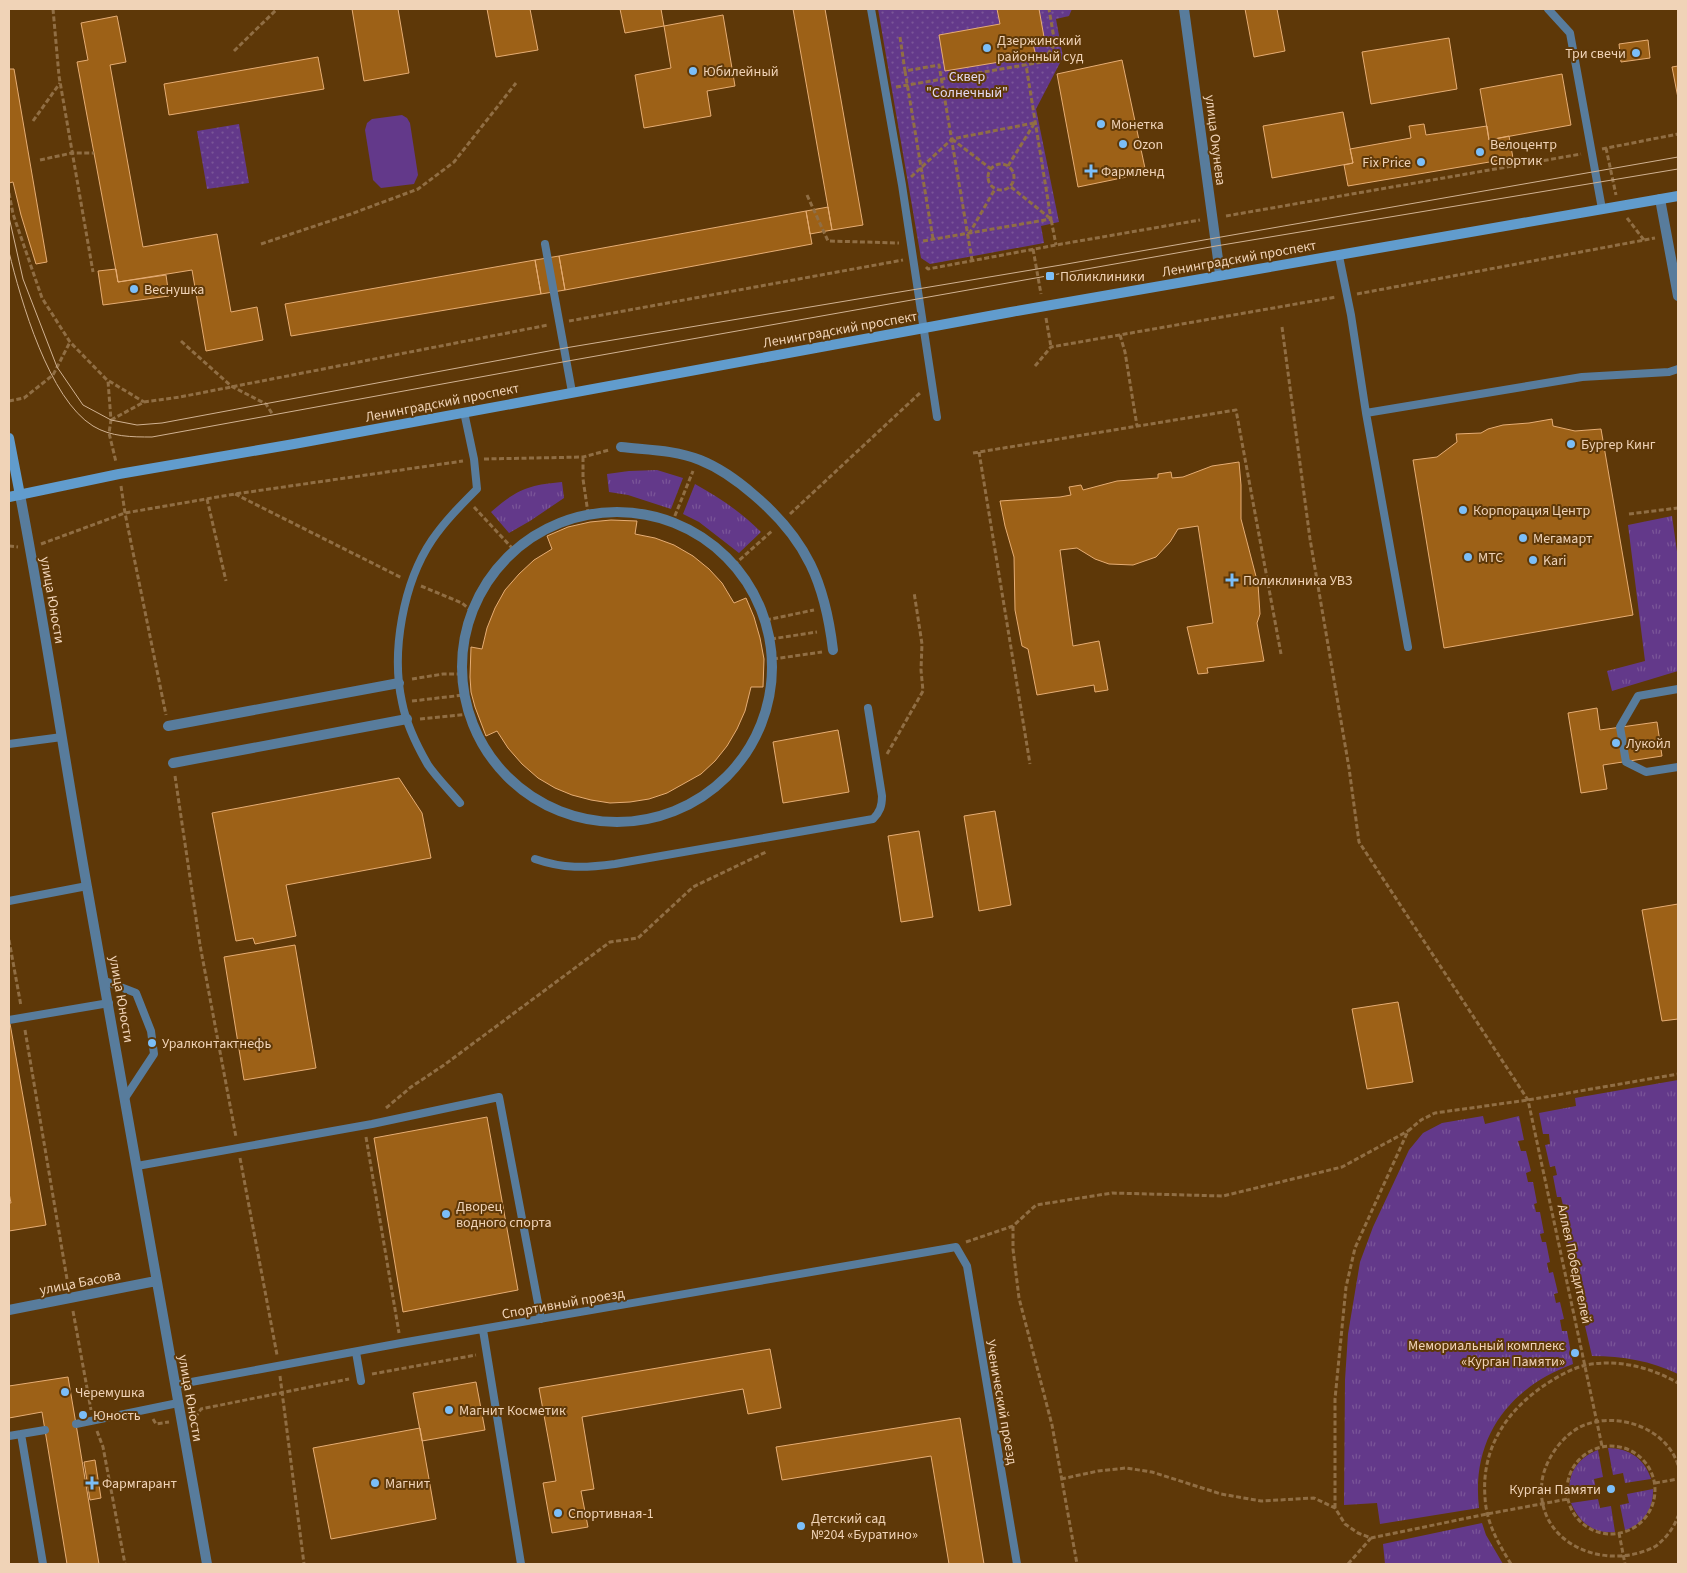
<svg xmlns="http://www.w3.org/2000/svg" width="1687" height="1573" font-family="'Source Sans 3',sans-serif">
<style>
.grass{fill:url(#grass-tufts)}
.park{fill:url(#park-dots)}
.pitch{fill:#63398a}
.building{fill:#9d6117;stroke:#e6ad74}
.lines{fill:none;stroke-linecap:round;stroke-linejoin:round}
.path{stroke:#906e44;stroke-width:3;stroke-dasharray:5 2.5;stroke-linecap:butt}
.lane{stroke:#587c9c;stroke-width:8}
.street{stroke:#587c9c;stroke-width:10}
.secondary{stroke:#619ccd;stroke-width:10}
.tram{stroke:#d1b292;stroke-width:1}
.poi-dot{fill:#7bbef8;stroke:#5e3808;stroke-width:2}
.labels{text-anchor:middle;stroke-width:4;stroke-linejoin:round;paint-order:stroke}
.poi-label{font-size:14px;fill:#f0d3b7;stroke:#5e3808;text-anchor:start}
.park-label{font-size:14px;fill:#e3d9f1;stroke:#5e3808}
.street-label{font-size:14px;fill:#f0d3b7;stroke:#5e3808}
</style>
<defs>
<pattern id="grass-tufts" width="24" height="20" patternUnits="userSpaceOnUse" patternTransform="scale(1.25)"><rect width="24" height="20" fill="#63398a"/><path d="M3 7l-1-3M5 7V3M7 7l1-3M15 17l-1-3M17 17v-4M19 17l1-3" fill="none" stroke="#7a5598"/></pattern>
<pattern id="park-dots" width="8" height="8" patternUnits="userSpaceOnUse" patternTransform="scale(1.25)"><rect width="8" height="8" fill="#63398a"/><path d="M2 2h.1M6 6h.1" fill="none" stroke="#7a5598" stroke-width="1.8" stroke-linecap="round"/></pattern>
</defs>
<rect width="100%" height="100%" fill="#5e3808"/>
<path class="grass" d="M657 470 683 478 671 509 628 495 609 492 607 474 629 471Z
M562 482 564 498 530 521 509 533 491 512C516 490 528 485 562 482Z
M695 484C720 498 741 512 761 532L739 553 699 522 683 514Z
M1672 516 1678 559V671L1612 691 1607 671 1645 661 1628 525Z
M1678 1080V1374C1651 1361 1623 1356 1592 1356L1585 1326 1589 1325 1586 1313 1582 1314 1579 1297 1583 1296 1581 1287 1577 1288 1572 1267 1577 1266 1574 1256H1571L1566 1236 1570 1235 1568 1227 1564 1228 1559 1206 1563 1205 1561 1197H1557L1553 1176 1557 1175 1555 1166 1550 1167 1545 1145 1550 1144 1549 1134H1543L1539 1113 1576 1106 1575 1098Z
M1483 1116 1485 1124 1519 1116 1524 1140 1518 1141 1521 1151H1526L1531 1171 1526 1173 1528 1182H1533L1537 1203 1534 1204 1536 1212H1540L1544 1233 1540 1234 1542 1242H1546L1550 1262 1547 1263 1549 1273 1553 1272 1558 1293 1554 1294 1556 1303 1560 1302 1564 1319 1560 1320 1562 1331H1567L1573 1364C1508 1388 1471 1439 1479 1508L1380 1524 1377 1503 1344 1505 1345 1380 1348 1334 1360 1262 1373 1227 1409 1150 1423 1133 1442 1123Z
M1608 1448C1629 1448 1645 1459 1651 1479L1625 1483 1623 1473 1613 1475Z
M1598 1450 1603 1477 1594 1479 1596 1489 1570 1493C1567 1473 1579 1457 1598 1450Z
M1653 1489C1654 1508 1643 1525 1625 1530L1620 1505 1629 1503 1627 1494Z
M1598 1499 1600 1508 1611 1506 1615 1532C1593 1534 1579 1522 1571 1503Z
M1482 1523 1486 1535 1503 1564H1385L1383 1544Z"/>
<path class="park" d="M878 9H1072L1069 16 1056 19 1063 57 1036 109 1059 222 1041 226 1044 243 930 264 921 258Z
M239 124 249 183 207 189 197 131Z"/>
<path class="pitch" d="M402 115 407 118 410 123 418 175 414 184 381 188 373 180 365 130 367 123 372 119Z"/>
<path class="building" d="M352 9H398L409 73 364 81Z
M487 9H530L538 50 496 57Z
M620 9H661L664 26 625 33Z
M793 9H825L863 225 832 230Z
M997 9H1039L1044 37 1032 40 1036 56 945 71 939 35 1000 24Z
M1245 9H1277L1285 51 1254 57Z
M723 15 735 86 707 91 711 116 644 128 635 75 671 68 664 26Z
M117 16 126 62 110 65 143 247 217 234 231 312 257 307 263 340 206 351 192 270 118 282 77 62 88 60 81 23Z
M1449 38 1457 89 1371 104 1362 52Z
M1648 40 1650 58 1621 62 1619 44Z
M318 57 324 89 169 115 164 84Z
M1122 60 1146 173 1078 187 1057 74Z
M1678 66V98L1672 67Z
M9 69H14L47 262 36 264 21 215 13 182 9 183Z
M1562 74 1571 125 1489 140 1480 89Z
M1343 112 1353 163 1272 178 1263 126Z
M1424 124 1426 135 1487 126 1489 140 1509 136 1513 158 1348 186 1344 165 1353 163 1350 149 1411 138 1409 126Z
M828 207 832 230 810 234 806 211Z
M806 211 812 244 565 290 559 256Z
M559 256 565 290 541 294 535 260Z
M535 260 541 294 291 336 285 304Z
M116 269 118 282 166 275 169 296 103 305 98 271Z
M1552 419 1553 426 1575 431 1601 429 1633 615 1444 648 1413 460 1437 457 1457 442 1456 434 1481 433 1488 429 1503 425 1529 423Z
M1239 462 1241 485V519L1258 584 1260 614 1257 623 1264 661 1207 668 1208 673 1198 674 1187 627 1213 623 1198 526 1178 529 1170 542 1156 557 1133 565 1109 564 1095 559 1077 548 1060 550 1073 646 1099 641 1108 690 1095 692 1094 685 1037 695 1028 649 1022 646 1015 610 1014 557 1005 526 1000 501 1060 497 1071 495 1069 487 1081 485 1083 490 1117 481 1158 478V474L1171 472 1172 478 1183 477 1212 466Z
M611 520 637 521 635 534 655 538 674 545 693 556 709 569 722 583 734 603 746 598 754 617 760 638 764 659 763 687H751L745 711 737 729 727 746 715 761 701 774 667 793 649 799 630 802 610 803 591 800 572 795 555 788 538 778 522 764 508 748 497 731 486 736 475 707 471 692 470 677 471 647 482 649 487 628 495 608 505 590 519 574 534 560 552 549 547 536 568 527 590 522Z
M1597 708 1600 730 1657 722 1662 756 1603 765 1607 789 1581 793 1568 713Z
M838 730 849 792 783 803 773 742Z
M399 778 422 813 431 858 286 885 296 936 255 944 253 938 236 941 212 813Z
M995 811 1011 905 979 911 964 816Z
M919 831 933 917 901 922 888 836Z
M1678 904V1019L1662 1021 1642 910Z
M295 945 316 1068 244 1080 224 957Z
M1398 1002 1413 1082 1367 1089 1352 1009Z
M9 1018 46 1225 9 1231V1203H11L9 1193Z
M487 1117 518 1290 403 1312 374 1138Z
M770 1349 781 1408 748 1414 743 1389 582 1417 594 1489 581 1491 588 1527 552 1533 543 1483 556 1481 539 1388Z
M68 1377 76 1424 99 1564H67L42 1412 9 1418V1386Z
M476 1382 485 1430 422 1441 413 1393Z
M960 1418 984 1564H949L931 1456 782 1480 776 1447Z
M420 1428 436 1519 331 1539 313 1448Z
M95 1460 101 1498 90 1500 84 1462Z"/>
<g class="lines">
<path class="path" d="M53 9 59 76 93 272
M900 37 905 71 939 65 972 260
M234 51 277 9
M905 71 933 239
M896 87 1042 62 1055 44 1049 9
M33 121 60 83
M952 139 991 169
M1606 148 1616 195
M1602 149 1678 134
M40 160 72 153H94
M988 177a13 13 0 1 1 26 0a13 13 0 1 1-26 0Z
M1008 166 1034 124
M911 177 952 139 1034 123
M1011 187 1051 219 1056 245
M9 193 13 214 42 298 70 342 108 381 111 420 109 433 116 462
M807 195 828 241 899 243
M1226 216 1581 154
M1627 218 1644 240
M969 234 995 189
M923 241 1051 219 1026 65
M261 244 351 214 418 189 454 162 516 83
M1033 249 1041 294
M926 267 928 269 1056 245 1200 220
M1357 294 1655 238
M1046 318 1051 347
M569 321 903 260
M1282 327 1310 539 1349 768 1359 842 1528 1100 1602 1446
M1120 335 1125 352 1137 426
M181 341 231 386 266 404 273 415
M1035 366 1051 347 1336 297
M109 381 144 402
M9 401 24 398 53 375 70 342
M111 420 144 402 180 397 548 325
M979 452 1030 764
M973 453 1236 410 1281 654
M583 457V479L588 513
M484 459 583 457 609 450
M121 486 125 513 166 715
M235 494 402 578
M207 499 226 581
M474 507 513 549
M790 514 921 392
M1629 514 1678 508
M672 523 693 471
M41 544 125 513 235 494 463 461
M9 546 18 547
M734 565 773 530
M421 586 462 603 470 610
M766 620 814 610
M771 639 817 632
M773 659 822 652
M412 679 443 674H461
M412 701 464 695
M420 719 469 714
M887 754 923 691 921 670 922 644 914 592
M175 776 200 945 236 1137
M9 940 21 1006
M25 1030 68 1285
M386 1108 411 1087 444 1065 610 942 638 938 693 887 766 852
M366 1137 399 1333
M240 1158 277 1355
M1013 1226V1249L1019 1298 1052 1425 1077 1564
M966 1242 1013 1226 1036 1205 1112 1193 1223 1196 1342 1167 1408 1131
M73 1311 91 1410
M372 1374 476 1355
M280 1376 304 1564
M194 1416 197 1415 201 1409 349 1379
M153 1419 156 1424 169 1422
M97 1431 103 1447 125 1564
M1567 1490a44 44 0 1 1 88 0a44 44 0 1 1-88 0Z
M1678 1465C1666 1427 1615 1410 1580 1427 1561 1437 1545 1460 1542 1481 1534 1544 1606 1573 1656 1546 1666 1538 1674 1528 1678 1516
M1061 1479 1098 1471 1126 1468 1152 1472 1221 1494 1261 1501 1314 1498 1335 1508 1345 1524 1358 1533 1371 1538 1487 1514 1568 1499
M1655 1483 1678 1479
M1335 1508V1399L1346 1287 1355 1248 1408 1131 1421 1120 1435 1113 1528 1100 1678 1074
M1619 1533 1625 1564
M1348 1564 1371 1538
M1511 1564C1498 1543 1486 1522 1485 1497 1481 1446 1509 1407 1551 1381 1562 1374 1574 1368 1586 1365 1618 1359 1650 1367 1678 1383"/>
<path class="lane" d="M871 9 902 185 937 417
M1548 9 1570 33 1602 209
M545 244 572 392
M1339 256 1351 315 1366 413 1582 377 1669 372 1678 369
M1366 413 1408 647
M1678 689 1638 696 1620 727 1626 762 1646 772 1678 767
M9 744 62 737
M460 803C450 791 437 778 428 765 417 746 406 723 402 702 391 652 403 583 432 540 445 521 461 505 477 489L474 459 464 412
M535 859C564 869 585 868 615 864L873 819C880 812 882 806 882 796L868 708
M9 901 87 886
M105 981 136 993 151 1031 154 1054 125 1098
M9 1020 109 1003
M137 1166 372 1124 499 1097 541 1319
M483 1330 521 1564
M356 1352 361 1381
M175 1385 401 1343 956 1247 967 1266 1017 1564
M76 1424 178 1403
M9 1436 21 1434
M43 1564 21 1434 45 1430"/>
<path class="street" d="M1184 9 1220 274
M1660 199 1678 296
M621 447C648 450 675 450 700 460 720 468 738 481 754 495 807 540 825 583 833 650
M20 495C45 625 64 757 87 887 127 1113 167 1339 207 1564
M462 667a155 155 0 1 1 310 0a155 155 0 1 1-310 0Z
M168 726 399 683
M173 763 407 719
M9 1310 156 1281"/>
<path class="secondary" d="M9 438 20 495
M9 497 119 474 294 444 1011 312 1678 196"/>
<path class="tram" d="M9 217 23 279 57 367 83 405 111 420 137 425 162 423 565 348 1061 265 1678 157
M9 252C21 301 49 399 93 426 111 437 132 437 152 437L568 361 1216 246 1678 169"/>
</g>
<g class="poi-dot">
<circle cx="987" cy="48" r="5"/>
<circle cx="1636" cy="53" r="5"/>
<circle cx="693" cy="71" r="5"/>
<circle cx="1101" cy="124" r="5"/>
<circle cx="1123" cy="144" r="5"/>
<circle cx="1480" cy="152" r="5"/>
<circle cx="1421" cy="162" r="5"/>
<path d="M1088.5 163.5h5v5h5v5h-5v5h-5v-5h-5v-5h5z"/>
<rect x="1045" y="271" width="10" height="10" rx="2.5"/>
<circle cx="134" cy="289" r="5"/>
<circle cx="1571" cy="444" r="5"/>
<circle cx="1463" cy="510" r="5"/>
<circle cx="1523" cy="538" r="5"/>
<circle cx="1468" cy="557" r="5"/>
<circle cx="1533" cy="560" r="5"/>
<path d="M1229.5 572.5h5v5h5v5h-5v5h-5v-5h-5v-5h5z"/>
<circle cx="1616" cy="743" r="5"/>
<circle cx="152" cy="1043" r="5"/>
<circle cx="446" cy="1214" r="5"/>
<circle cx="1575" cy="1353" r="5"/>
<circle cx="65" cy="1392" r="5"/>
<circle cx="449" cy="1410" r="5"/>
<circle cx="83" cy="1415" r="5"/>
<path d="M89.5 1475.5h5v5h5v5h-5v5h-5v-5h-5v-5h5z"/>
<circle cx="375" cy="1483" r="5"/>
<circle cx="1611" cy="1489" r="5"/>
<circle cx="558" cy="1513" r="5"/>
<circle cx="801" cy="1526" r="5"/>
</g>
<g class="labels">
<g class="poi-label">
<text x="997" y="45">Дзержинский<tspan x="997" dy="16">районный суд</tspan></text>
<text x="1626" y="58" text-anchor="end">Три свечи</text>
<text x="703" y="76">Юбилейный</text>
<text x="1111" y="129">Монетка</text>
<text x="1133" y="149">Ozon</text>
<text x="1490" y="149">Велоцентр<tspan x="1490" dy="16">Спортик</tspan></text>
<text x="1411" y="167" text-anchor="end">Fix Price</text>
<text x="1101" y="176">Фармленд</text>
<text x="1060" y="281">Поликлиники</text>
<text x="144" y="294">Веснушка</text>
<text x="1581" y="449">Бургер Кинг</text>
<text x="1473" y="515">Корпорация Центр</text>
<text x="1533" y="543">Мегамарт</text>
<text x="1478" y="562">МТС</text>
<text x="1543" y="565">Kari</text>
<text x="1243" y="585">Поликлиника УВЗ</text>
<text x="1626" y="748">Лукойл</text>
<text x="162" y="1048">Уралконтактнефь</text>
<text x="456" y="1211">Дворец<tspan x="456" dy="16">водного спорта</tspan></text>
<text x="1565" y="1350" text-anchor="end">Мемориальный комплекс<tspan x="1565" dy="16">«Курган Памяти»</tspan></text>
<text x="75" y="1397">Черемушка</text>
<text x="459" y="1415">Магнит Косметик</text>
<text x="93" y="1420">Юность</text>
<text x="102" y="1488">Фармгарант</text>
<text x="385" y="1488">Магнит</text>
<text x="1601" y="1494" text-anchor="end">Курган Памяти</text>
<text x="568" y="1518">Спортивная-1</text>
<text x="811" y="1523">Детский сад<tspan x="811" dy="16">№204 «Буратино»</tspan></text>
</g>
<g class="park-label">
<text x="967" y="81">Сквер<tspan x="967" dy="16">"Солнечный"</tspan></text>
</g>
<g class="street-label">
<text transform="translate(1216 140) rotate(83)" y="5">улица Окунева</text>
<text transform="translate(1239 258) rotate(-10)" y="5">Ленинградский проспект</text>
<text transform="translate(840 329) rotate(-10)" y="5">Ленинградский проспект</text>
<text transform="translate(442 402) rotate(-11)" y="5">Ленинградский проспект</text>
<text transform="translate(53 600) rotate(80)" y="5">улица Юности</text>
<text transform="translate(122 999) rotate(80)" y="5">улица Юности</text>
<text transform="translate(1575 1264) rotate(78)" y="5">Аллея Победителей</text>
<text transform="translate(80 1282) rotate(-11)" y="5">улица Басова</text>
<text transform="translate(563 1303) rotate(-10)" y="5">Спортивный проезд</text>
<text transform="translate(191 1398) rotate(80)" y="5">улица Юности</text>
<text transform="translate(1002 1402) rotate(80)" y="5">Ученический проезд</text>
</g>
</g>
<rect width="1687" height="1573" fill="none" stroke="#f0d3b7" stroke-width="20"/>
</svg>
